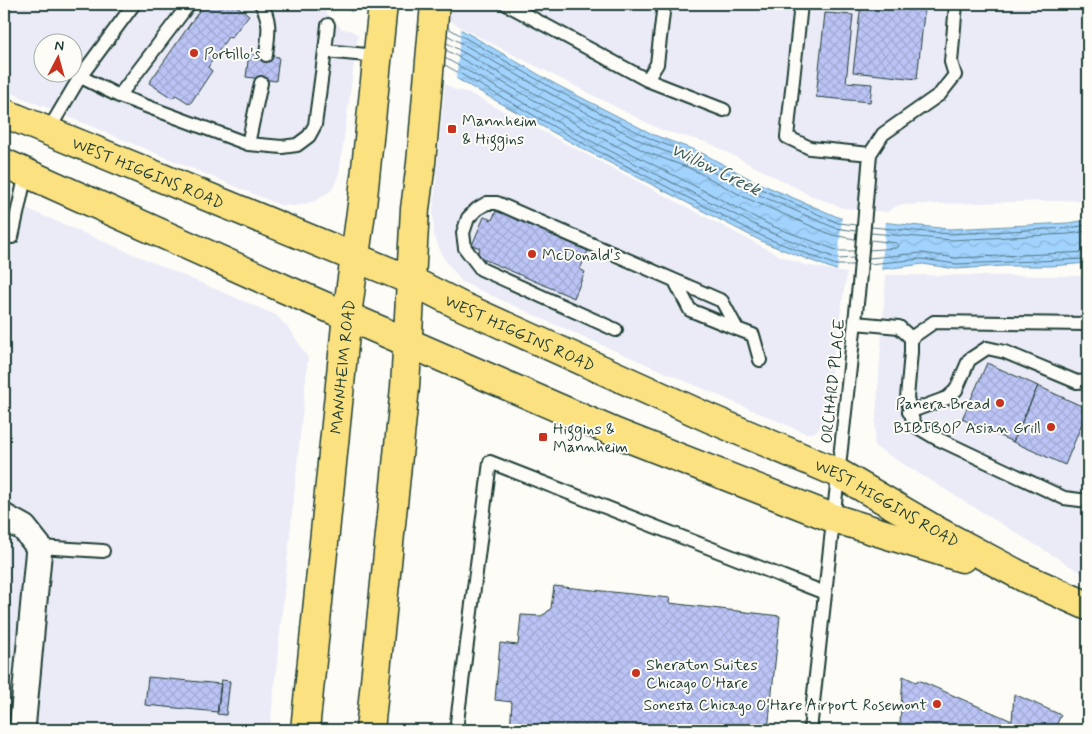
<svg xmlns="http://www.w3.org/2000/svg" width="1092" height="734" font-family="Mynerve,sans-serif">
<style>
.built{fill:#eaebf7;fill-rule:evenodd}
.water{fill:url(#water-waves);stroke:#6d97ad}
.pier{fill:#fdfcf7}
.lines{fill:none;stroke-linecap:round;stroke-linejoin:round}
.shore{stroke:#537985;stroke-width:1}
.building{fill:url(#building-cross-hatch);stroke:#1f3d34}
.lane-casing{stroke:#1f3d34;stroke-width:16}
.street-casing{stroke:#1f3d34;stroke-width:29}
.primary-casing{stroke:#1f3d34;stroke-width:31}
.lane{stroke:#fdfcf7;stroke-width:12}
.street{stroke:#fdfcf7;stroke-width:25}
.primary{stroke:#fbe180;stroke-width:28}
.poi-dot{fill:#c8321e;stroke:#fdfcf7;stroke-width:2}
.labels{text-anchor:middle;stroke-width:4;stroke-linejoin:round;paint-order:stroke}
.poi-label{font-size:16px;fill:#1f3d34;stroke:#fdfcf7;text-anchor:start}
.street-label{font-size:16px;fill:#1f3d34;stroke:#fdfcf7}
.water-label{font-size:18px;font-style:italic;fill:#395b5c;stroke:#fdfcf7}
</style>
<defs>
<pattern id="water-waves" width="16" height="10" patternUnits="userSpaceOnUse" patternTransform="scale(1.25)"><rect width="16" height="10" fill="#a1d3fe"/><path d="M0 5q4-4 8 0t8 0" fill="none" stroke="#8ab6da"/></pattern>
<pattern id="building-cross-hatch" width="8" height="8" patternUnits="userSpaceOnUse" patternTransform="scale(1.25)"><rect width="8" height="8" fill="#bcc4f6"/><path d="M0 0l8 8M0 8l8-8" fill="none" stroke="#a1a9d4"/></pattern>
</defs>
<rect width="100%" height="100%" fill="#fdfcf7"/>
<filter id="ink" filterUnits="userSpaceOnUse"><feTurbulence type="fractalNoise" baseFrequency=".02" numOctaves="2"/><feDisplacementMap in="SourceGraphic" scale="10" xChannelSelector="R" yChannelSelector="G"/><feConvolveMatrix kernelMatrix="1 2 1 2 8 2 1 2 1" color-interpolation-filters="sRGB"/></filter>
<g filter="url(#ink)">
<path class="built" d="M4 4H318L342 29 350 30 358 35 339 174 332 190 315 201 296 206 280 205 4 90ZM42 42H72V72H42Z
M446 4H1088V200L898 205 887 212 843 208 810 195 709 143 661 130 444 19Z
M445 84 455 90 469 93 780 256 805 265 847 273 823 421 820 428 813 433H805L556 325 462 282 443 257 434 235 433 213Z
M4 199 276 315 291 331 308 358 270 730H4Z
M886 275 1088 276V577L874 446Z"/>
<path class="water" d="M340 4H417L555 84 654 135 700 152 754 181 840 218 950 229 1068 223 1088 220V263L1051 266H1003L956 269 923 264 884 269 836 270 765 243 583 149 459 80Z"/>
<path class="pier" d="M353 4H422L461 27 456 81 352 16Z
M842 216 886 221 881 271 837 272Z"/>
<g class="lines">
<path class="shore" d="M448 28 552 88 651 139 698 157 752 185 838 223 857 225
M447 35 549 93 649 145 695 163 750 191 835 228 856 231
M447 43 546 100 646 152 692 169 746 198 832 235 855 239
M446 50 592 133 772 226 839 251H854
M445 58 589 140 769 232 838 259 854 258
M445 65 586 145 766 238 836 265H853
M871 227 950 234 1068 228 1088 225
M871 233 951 240 1069 234 1088 231
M869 250 897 248 899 246 897 243 870 240
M869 258 922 253 956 258 1088 252
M868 264 922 259 956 264 1088 259"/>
</g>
<path class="building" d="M204 4H216L222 8 225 4H234L249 15 231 38 228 37 208 67 212 71 190 104 176 95 172 98 149 83Z
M861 4H925L917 79 853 72Z
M825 13 853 15 846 82 872 84 870 102 816 97Z
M249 53 279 57 276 81 246 77Z
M505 209 556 230 554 236 588 251 580 269 585 272 574 298 476 256 480 248 472 245 484 217 492 220 496 211 503 214Z
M987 363 1038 386 1013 442 962 419Z
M1038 386 1088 409 1065 465 1013 442Z
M554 586 670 598 669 603 780 616 768 730H510L512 702 495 700 500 643 518 645 521 615 541 616 546 613 551 608Z
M903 676 916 682 918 680 1012 721 1014 694 1061 715 1054 730H914L900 724Z
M148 677 221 684 218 712 145 705Z
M221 680 230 681 226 715 217 714Z"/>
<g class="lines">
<defs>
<path id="lane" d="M261 4C272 22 268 35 266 55
M506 4 647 80 724 110
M801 4 787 137 810 148 870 154
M325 51 328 25
M71 72 119 96 248 144 282 147 297 145 309 136 315 125 325 51 377 56
M647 80 657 64 664 4
M119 96 189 4
M48 131 80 77 134 4
M248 144 261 83
M12 237 26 173
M675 281 690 310 737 329
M855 323 899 327 911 338V352L907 398 914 425 936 438 1064 498 1088 501
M616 330 481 269 465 248 463 233 468 218 477 209 487 203H497L722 301 737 329 753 335 760 360
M911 338 934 322 1088 324
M909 412 947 398 956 390 969 360 987 348 1005 352 1077 382 1088 381
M39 547 103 551
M456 730 490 462 825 593
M810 730 859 285 870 154 883 134 940 94 955 75 951 62 956 4"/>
<path id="street" d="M4 517 24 528 39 547 22 730"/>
<g id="primary">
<path id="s1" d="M4 113 410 280 459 305 709 418 838 473 939 532 1025 578 1088 606"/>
<path d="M4 163 285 289 616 433 833 518 962 558"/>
<path id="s2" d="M305 730 347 315 363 197 383 4"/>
<path d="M370 730 405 387 415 209 421 163 435 4"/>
</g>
</defs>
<use href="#lane" class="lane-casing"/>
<use href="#street" class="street-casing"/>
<use href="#primary" class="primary-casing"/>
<use href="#lane" class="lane"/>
<use href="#street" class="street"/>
<use href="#primary" class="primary"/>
</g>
</g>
<g class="poi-dot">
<circle cx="194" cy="53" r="5"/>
<rect x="447" y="124" width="10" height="10" rx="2.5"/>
<circle cx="532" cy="254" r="5"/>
<circle cx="1000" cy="403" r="5"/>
<circle cx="1051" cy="427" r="5"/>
<rect x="538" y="432" width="10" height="10" rx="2.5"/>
<circle cx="636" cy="673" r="5"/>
<circle cx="937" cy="704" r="5"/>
</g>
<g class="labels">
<g class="poi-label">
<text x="204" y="59">Portillo's</text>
<text x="462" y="126">Mannheim<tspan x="462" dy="18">&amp; Higgins</tspan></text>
<text x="542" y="260">McDonald's</text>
<text x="990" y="409" text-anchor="end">Panera Bread</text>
<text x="1041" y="433" text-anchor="end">BIBIBOP Asian Grill</text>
<text x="553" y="434">Higgins &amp;<tspan x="553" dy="18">Mannheim</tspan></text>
<text x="646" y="670">Sheraton Suites<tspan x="646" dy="18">Chicago O'Hare</tspan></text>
<text x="927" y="710" text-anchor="end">Sonesta Chicago O'Hare Airport Rosemont</text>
</g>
<g class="street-label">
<text dy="6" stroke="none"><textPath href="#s1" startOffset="156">WEST HIGGINS ROAD</textPath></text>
<text dy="6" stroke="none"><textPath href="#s1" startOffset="561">WEST HIGGINS ROAD</textPath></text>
<text dy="6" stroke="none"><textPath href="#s2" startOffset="365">MANNHEIM ROAD</textPath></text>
<text transform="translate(832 381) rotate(-84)" y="6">ORCHARD PLACE</text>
<text dy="6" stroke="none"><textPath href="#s1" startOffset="966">WEST HIGGINS ROAD</textPath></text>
</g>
<g class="water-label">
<text transform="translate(716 169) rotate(26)" y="6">Willow Creek</text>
</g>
</g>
<rect width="1092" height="734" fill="none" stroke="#fdfcf7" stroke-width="20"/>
<rect x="10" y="10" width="1072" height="714" fill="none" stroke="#1f3d34" stroke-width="2" filter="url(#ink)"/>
<g transform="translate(58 58) rotate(6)"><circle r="24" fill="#fdfcf7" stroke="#a4b0a9"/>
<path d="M0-4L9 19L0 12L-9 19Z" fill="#c8321e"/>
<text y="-8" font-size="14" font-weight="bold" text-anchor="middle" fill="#1f3d34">N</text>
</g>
</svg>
